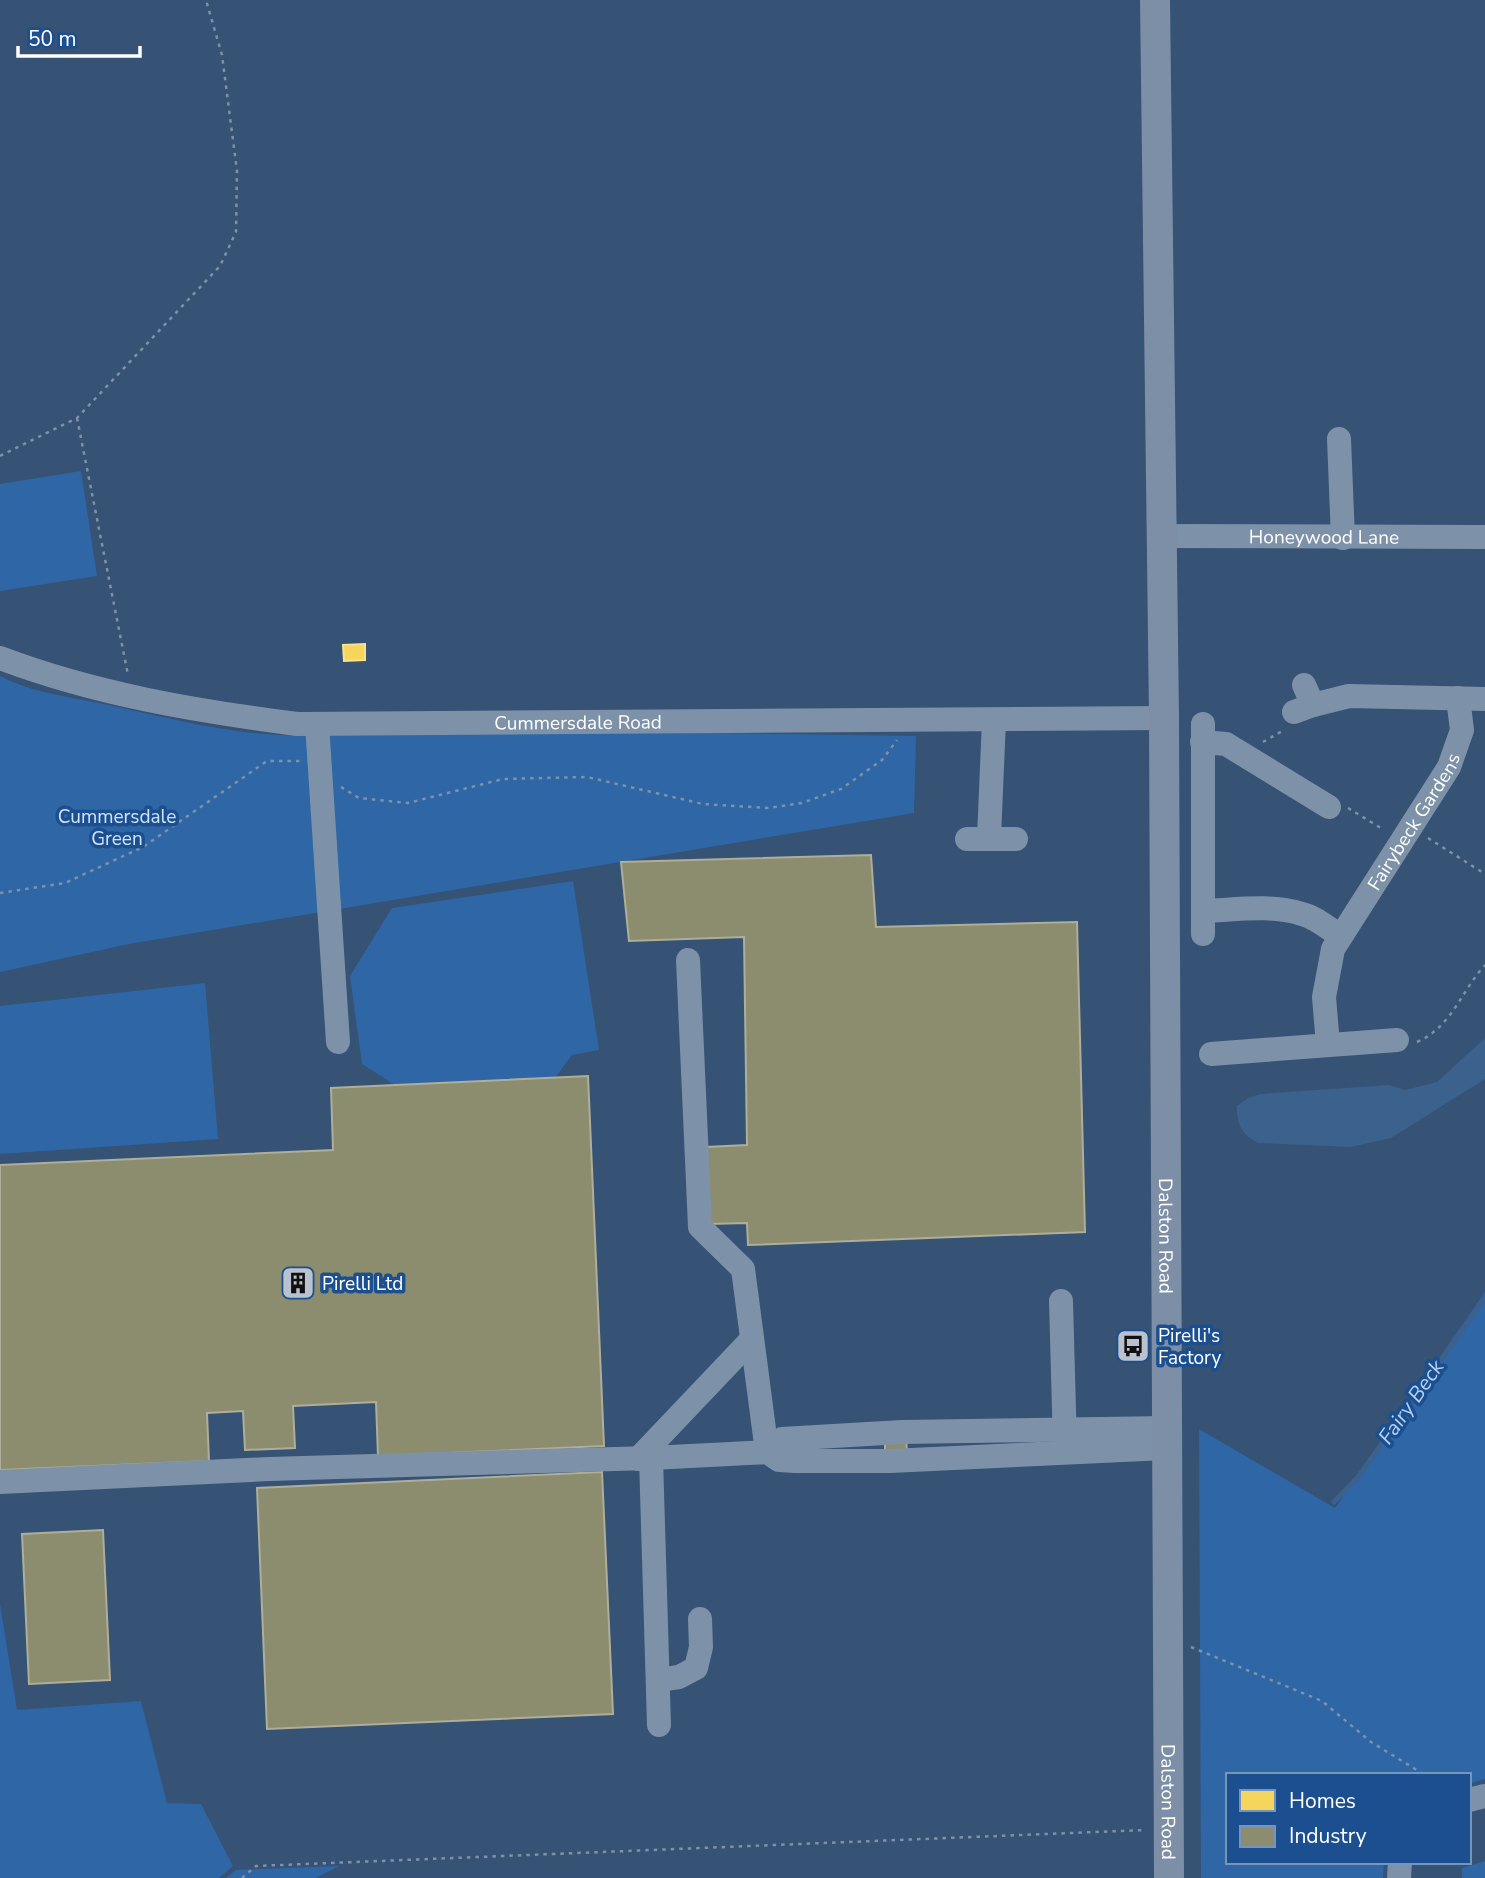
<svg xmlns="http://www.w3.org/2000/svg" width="1485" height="1878" font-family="'Nunito Sans',sans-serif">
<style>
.green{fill:#2f66a5}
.water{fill:#3b618d}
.homes{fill:#f6d55c;stroke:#f9e28d;stroke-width:2}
.industry{fill:#8c8c6e;stroke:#aeae9a;stroke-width:2}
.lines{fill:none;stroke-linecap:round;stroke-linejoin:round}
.stream{stroke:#3b618d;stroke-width:5}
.path{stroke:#7d92a8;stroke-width:2.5;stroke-dasharray:3.5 5;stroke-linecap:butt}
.minor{stroke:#7d92a8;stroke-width:24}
.major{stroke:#7d8ea7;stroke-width:30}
.labels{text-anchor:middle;stroke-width:7;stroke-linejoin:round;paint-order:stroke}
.street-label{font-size:19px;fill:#fff;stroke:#1b4f8f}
.park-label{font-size:19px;fill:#cfe3fa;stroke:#1b4f8f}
.poi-label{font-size:19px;fill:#fff;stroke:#1b4f8f;text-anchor:start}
.water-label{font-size:21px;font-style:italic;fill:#b5d3f5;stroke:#1b4f8f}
</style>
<rect width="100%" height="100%" fill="#365274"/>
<path class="green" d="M81 471 97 576 0 591V484Z
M0 676C32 693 72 697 108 705 182 721 254 741 330 734L717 733 916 736 914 813 129 944 0 972Z
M573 881 599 1050 572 1055 555 1078 395 1085 362 1064 350 976 392 908Z
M205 983 218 1139 0 1154V1006Z
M1485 1292V1779L1469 1784V1775H1228V1862H1384L1383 1878H1201L1199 1429 1335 1508Z
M0 1604 17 1710 141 1701 167 1803 201 1804 233 1866 219 1878H0Z
M1485 1861V1878H1462V1868Z
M339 1866 316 1878H226L236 1870Z"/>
<path class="water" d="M1485 1038V1079L1391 1138 1351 1147 1258 1143C1243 1136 1236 1124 1237 1106L1248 1098 1260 1094 1389 1085 1405 1090 1437 1082Z"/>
<path class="homes" d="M365 644V660L344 661 343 645Z"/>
<path class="industry" d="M871 855 876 927 1077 922 1085 1232 748 1245 747 1223 709 1224 706 1147 747 1145 744 937 629 941 621 862Z
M588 1076 604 1446 378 1456 376 1402 293 1406 295 1448 245 1450 243 1411 207 1413 209 1461 0 1470V1165L333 1150 331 1088Z
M906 1436 907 1454 885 1455V1438Z
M602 1472 613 1714 267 1729 257 1488Z
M103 1530 110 1680 29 1684 22 1534Z"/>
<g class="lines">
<path class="stream" d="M1334 1502 1358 1477 1485 1298"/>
<path class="path" d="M77 418 128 675
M0 456 77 418 220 266 236 232 237 171 222 55 206 0
M1263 742 1284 730
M341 787 359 798 408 803 503 779 587 777 703 804 768 808 802 803 841 789 882 760 897 740
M1348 808 1384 830
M1428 838 1485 874
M0 893 65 883 143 847 267 761H300
M1417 1042C1452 1027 1461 991 1485 965
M1191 1647 1322 1701 1371 1742 1425 1775
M242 1878 256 1866 1145 1830"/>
<g class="minor">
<path d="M1339 439 1343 538"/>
<path id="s1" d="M1161 536 1485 537"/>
<path id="s2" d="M0 658C95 694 196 711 297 724L1164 718"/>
<path d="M1313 705 1349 696 1485 699"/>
<path d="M1294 712 1313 705 1304 685"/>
<path d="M317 724 338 1042"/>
<path d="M1203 724V934"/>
<path d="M1202 742 1226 744 1329 807"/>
<path d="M989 837 994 720"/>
<path d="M967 839H1016"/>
<path d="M1204 911C1235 910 1271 904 1302 914 1315 917 1328 928 1339 935"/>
<path d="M688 960 700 1227 743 1269 767 1452"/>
<path id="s3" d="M1328 1045 1324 997 1333 949 1449 767 1462 730 1458 698"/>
<path d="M1211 1054 1397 1040"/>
<path d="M1061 1301 1065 1447"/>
<path d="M767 1452 782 1439 902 1432 1168 1428"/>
<path d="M651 1458 659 1725"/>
<path d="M638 1459 752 1339"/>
<path d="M0 1482 269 1469 651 1458 767 1452 779 1460 795 1461H890L1166 1448"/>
<path d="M658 1680 679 1677 696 1668 701 1647 700 1619"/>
<path d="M1469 1800 1485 1796"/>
<path d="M1399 1878 1400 1862"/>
</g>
<path class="major" id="s4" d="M1155 0 1164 718 1169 1878"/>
</g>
<defs>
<symbol id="building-square" viewBox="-11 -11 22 22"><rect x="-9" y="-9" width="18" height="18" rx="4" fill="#b9c2ce" stroke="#1b4f8f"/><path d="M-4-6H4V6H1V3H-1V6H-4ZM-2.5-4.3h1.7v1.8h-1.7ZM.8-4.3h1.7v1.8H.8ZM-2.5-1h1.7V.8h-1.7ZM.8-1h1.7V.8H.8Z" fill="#111"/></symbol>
<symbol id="bus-square" viewBox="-11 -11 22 22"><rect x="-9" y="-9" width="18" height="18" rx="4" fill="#b9c2ce" stroke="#1b4f8f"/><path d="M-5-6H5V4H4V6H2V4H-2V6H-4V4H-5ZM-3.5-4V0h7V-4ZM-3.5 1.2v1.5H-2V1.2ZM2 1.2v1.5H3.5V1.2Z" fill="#111"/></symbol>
</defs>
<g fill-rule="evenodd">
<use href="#building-square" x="279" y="1264" width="38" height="38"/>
<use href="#bus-square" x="1114" y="1327" width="38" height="38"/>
</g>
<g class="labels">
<g class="street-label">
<text dy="7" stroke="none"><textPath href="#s1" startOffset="163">Honeywood Lane</textPath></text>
<text dy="7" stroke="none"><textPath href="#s2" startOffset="586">Cummersdale Road</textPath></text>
<text dy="7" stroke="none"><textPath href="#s3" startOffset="248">Fairybeck Gardens</textPath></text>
<text dy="7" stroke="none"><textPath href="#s4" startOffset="1236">Dalston Road</textPath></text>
<text dy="7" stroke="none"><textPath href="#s4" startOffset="1802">Dalston Road</textPath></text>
</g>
<g class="park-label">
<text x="117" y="823">Cummersdale<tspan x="117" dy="22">Green</tspan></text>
</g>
<g class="poi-label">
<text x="322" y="1290">Pirelli Ltd</text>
<text x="1158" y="1342">Pirelli's<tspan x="1158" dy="22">Factory</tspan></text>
</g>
<g class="water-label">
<text transform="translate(1411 1402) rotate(-55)" y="7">Fairy Beck</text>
</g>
</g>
<rect x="1226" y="1773" width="245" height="91" fill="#1b4f8f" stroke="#7695bc" stroke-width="2"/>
<rect x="1240" y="1790" width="35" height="21" fill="#f6d55c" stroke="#7695bc" stroke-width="2"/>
<text x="1289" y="1808" font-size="21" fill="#ffffff">Homes</text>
<rect x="1240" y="1826" width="35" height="21" fill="#8c8c6e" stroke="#7695bc" stroke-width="2"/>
<text x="1289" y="1843" font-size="21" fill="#ffffff">Industry</text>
<path d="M18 46v10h122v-10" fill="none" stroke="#ffffff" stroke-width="3.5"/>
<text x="28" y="46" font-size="21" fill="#ffffff" stroke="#1b4f8f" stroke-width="5" paint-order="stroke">50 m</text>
</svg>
